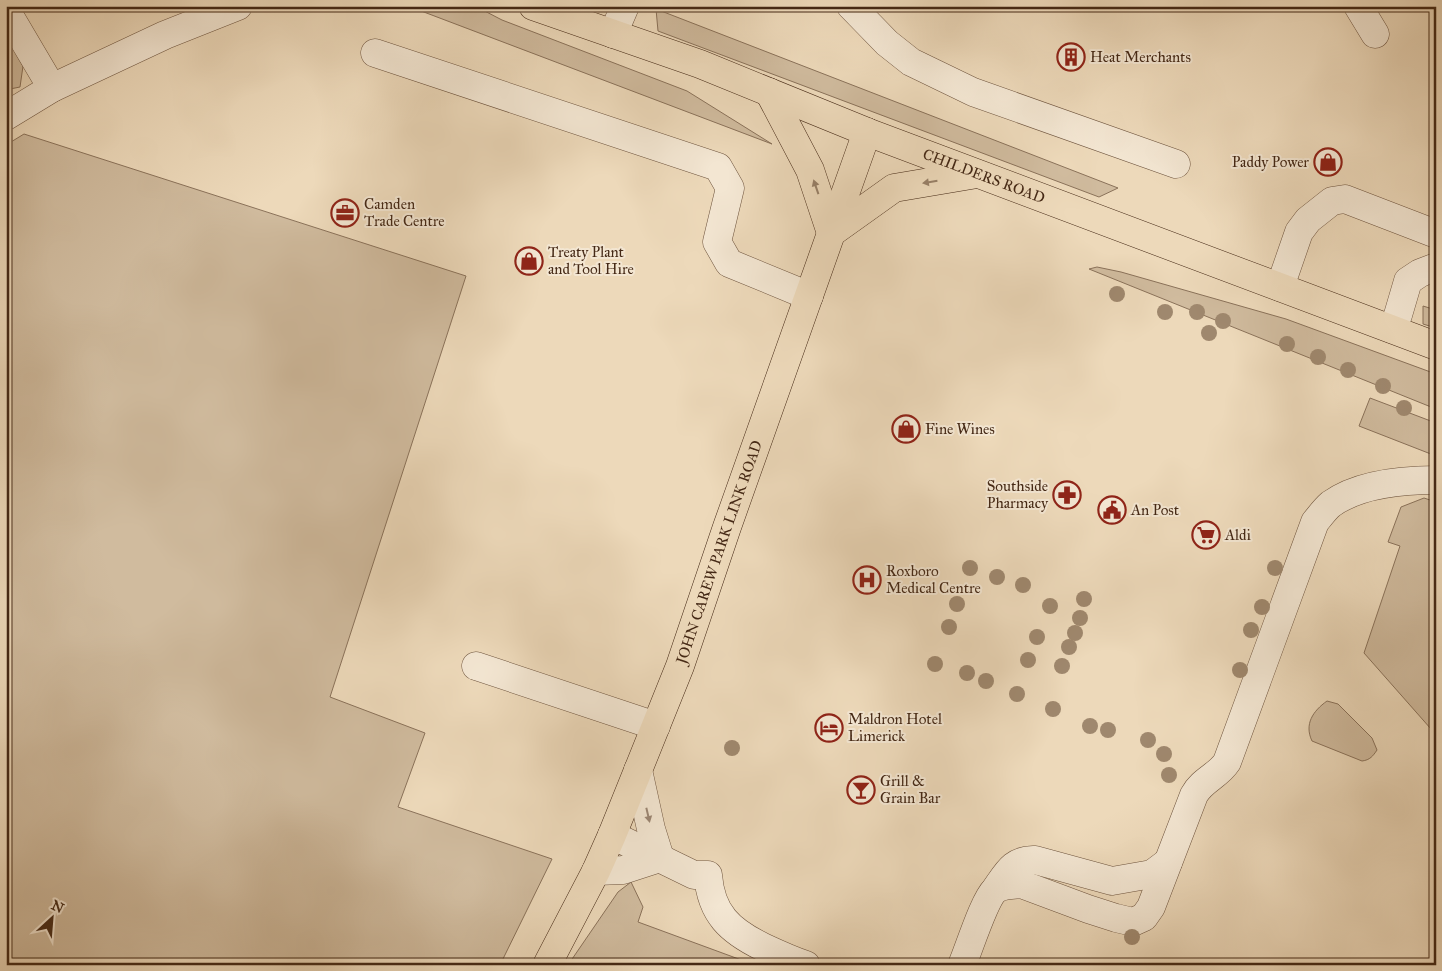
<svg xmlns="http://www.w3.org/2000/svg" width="1442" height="971" font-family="'IM FELL Great Primer',serif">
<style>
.green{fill:#d0bb9e;stroke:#8a725a}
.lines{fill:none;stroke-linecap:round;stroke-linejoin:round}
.minor-casing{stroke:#6e543e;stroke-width:29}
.major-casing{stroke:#442815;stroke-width:29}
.minor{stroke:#f3e6d2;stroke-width:28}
.major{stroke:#edd9ba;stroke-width:28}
.tree{fill:#9f886e}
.oneway{fill:#988068}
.oneway2{fill:#9c8774}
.labels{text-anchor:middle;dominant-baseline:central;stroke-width:4;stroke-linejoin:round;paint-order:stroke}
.poi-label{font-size:15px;fill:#442815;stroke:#f3e6d2;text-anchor:start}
.street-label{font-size:15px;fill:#442815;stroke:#f3e6d2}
</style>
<rect width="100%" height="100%" fill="#edd9ba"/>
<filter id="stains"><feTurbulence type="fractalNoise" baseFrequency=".004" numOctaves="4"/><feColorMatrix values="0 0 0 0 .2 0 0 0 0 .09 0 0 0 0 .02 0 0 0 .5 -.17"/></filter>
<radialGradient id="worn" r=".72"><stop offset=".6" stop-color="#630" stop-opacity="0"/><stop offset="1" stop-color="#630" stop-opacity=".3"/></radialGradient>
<g class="green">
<polygon points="408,6 475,6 502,20 687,91 772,144"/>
<polygon points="656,9 1118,188 1099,197 658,31"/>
<polygon points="6,36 23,66 20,87 10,89 6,83"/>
<polygon points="24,134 466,276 330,697 425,733 398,807 552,859 500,965 6,965 6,145"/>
<polygon points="1097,267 1121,272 1286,319 1436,374 1436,409 1089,269"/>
<polygon points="1423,306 1436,310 1436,328 1423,324"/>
<polygon points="1370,398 1436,423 1436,456 1359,426"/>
<polygon points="1424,498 1436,502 1436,726 1431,729 1364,653 1400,546 1388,542 1401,507"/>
<path d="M1327,701l11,3 34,34 5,12c-4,6 -7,10 -15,11l-50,-20c-8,-17 1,-30 15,-40z"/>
<polygon points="631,882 643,907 638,922 755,965 568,965 618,892"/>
</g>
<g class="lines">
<g class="minor-casing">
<g id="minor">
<polyline points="851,6 887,43 911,62 973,92 1176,164"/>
<polyline points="1358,6 1375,34"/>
<polyline points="6,10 52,88"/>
<polyline points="613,34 625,6"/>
<polyline points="375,53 718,167 730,188 717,242 729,263 809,296"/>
<polyline points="6,116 52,88 165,35 238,6"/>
<polyline points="1280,287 1299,232 1308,220 1332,201 1345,199 1436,234"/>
<polyline points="1392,329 1398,315 1408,281 1420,273 1436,267"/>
<polyline points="476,666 656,726"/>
<path d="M612,835l82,40h14c3,39 22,56 55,72 15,7 28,13 43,18"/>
<polyline points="596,871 623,870 660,858 651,829 638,770"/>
<path d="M995,890c12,-17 18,-31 40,-30l77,21 40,-7 16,-12"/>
<path d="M962,965c7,-16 22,-65 33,-75 6,-5 18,-5 26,-6l67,25 28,9 17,4 11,-5 7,-10 43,-112c8,-15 24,-19 33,-33l88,-240c5,-6 10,-13 16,-18 28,-20 71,-24 105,-24"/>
</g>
</g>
<g class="major-casing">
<g id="major">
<path id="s1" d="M533,6l167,58 167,68 569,214"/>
<polyline points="769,92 810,170 831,233 894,188 977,174"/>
<path id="s2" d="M547,965l49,-94 16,-36 68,-169 47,-139 140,-395"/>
</g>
</g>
<use href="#minor" class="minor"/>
<use href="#major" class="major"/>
</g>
<g class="tree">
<circle cx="1117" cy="294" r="8"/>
<circle cx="1165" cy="312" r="8"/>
<circle cx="1197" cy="312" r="8"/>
<circle cx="1223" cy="321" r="8"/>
<circle cx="1209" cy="333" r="8"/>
<circle cx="1287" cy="344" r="8"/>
<circle cx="1318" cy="357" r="8"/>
<circle cx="1348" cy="370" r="8"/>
<circle cx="1383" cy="386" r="8"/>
<circle cx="1404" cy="408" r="8"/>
<circle cx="970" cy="568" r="8"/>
<circle cx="1275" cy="568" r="8"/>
<circle cx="997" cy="577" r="8"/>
<circle cx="1023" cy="585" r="8"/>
<circle cx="1084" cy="599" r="8"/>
<circle cx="957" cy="604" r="8"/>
<circle cx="1050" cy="606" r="8"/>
<circle cx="1262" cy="607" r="8"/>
<circle cx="1080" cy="618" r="8"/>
<circle cx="949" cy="627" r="8"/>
<circle cx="1251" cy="630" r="8"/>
<circle cx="1075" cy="633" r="8"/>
<circle cx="1037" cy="637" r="8"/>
<circle cx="1069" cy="647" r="8"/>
<circle cx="1028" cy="660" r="8"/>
<circle cx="935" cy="664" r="8"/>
<circle cx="1062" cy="666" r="8"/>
<circle cx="1240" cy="670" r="8"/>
<circle cx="967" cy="673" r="8"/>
<circle cx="986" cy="681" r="8"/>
<circle cx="1017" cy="694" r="8"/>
<circle cx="1053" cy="709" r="8"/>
<circle cx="1090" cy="726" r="8"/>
<circle cx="1108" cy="730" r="8"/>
<circle cx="1148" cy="740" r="8"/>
<circle cx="732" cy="748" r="8"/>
<circle cx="1164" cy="754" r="8"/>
<circle cx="1169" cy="775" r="8"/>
<circle cx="1132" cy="937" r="8"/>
</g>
<defs><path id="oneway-solid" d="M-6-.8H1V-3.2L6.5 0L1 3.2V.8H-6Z" transform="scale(1.25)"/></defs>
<g class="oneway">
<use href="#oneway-solid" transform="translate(930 182) rotate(171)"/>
<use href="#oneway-solid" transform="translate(816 187) rotate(-109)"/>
</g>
<use class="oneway2" href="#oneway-solid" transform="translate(648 815) rotate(77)"/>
<defs>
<g id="building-ring" transform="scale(1.4375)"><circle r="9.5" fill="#f3e6d2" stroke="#8f2418" stroke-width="1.5"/><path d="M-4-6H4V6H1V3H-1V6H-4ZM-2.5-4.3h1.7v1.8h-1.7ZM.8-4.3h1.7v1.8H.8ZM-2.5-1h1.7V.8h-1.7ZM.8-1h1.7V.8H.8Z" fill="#8f2418"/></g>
<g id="shop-ring" transform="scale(1.4375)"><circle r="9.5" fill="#f3e6d2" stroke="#8f2418" stroke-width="1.5"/><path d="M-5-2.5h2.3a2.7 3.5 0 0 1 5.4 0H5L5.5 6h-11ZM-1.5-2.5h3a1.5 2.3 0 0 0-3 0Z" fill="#8f2418"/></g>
<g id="office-ring" transform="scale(1.4375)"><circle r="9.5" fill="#f3e6d2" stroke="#8f2418" stroke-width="1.5"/><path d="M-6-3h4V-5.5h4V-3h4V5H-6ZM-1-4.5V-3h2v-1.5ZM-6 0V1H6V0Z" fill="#8f2418"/></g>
<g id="pharmacy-ring" transform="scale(1.4375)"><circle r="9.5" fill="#f3e6d2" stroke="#8f2418" stroke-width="1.5"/><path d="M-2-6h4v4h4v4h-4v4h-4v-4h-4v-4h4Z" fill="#8f2418"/></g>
<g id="civic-ring" transform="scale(1.4375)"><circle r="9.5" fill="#f3e6d2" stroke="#8f2418" stroke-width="1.5"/><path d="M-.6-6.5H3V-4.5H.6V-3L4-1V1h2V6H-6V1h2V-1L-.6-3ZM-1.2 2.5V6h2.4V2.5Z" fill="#8f2418"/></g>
<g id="supermarket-ring" transform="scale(1.4375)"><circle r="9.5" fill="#f3e6d2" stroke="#8f2418" stroke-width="1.5"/><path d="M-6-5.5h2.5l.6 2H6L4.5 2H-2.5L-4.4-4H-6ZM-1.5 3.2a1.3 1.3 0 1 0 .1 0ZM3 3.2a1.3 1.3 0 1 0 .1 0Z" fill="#8f2418"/></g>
<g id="hospital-ring" transform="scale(1.4375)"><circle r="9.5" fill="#f3e6d2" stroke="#8f2418" stroke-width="1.5"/><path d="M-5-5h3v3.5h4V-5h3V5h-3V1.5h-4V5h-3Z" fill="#8f2418"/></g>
<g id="hotel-ring" transform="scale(1.4375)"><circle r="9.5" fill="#f3e6d2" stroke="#8f2418" stroke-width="1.5"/><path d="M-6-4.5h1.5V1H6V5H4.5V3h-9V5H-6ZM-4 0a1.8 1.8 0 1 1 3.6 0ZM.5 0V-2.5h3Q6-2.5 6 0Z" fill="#8f2418"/></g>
<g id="bar-ring" transform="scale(1.4375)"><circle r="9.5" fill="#f3e6d2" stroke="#8f2418" stroke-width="1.5"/><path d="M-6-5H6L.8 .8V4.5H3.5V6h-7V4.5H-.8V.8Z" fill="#8f2418"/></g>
</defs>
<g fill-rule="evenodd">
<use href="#building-ring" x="1071" y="57"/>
<use href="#shop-ring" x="1328" y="162"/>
<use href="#office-ring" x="345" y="213"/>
<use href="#shop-ring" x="529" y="261"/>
<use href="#shop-ring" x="906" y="429"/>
<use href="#pharmacy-ring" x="1067" y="495"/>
<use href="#civic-ring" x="1112" y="510"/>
<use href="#supermarket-ring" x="1206" y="535"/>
<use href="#hospital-ring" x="867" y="580"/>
<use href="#hotel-ring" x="829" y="728"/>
<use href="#bar-ring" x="861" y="790"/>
</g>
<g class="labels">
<g class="poi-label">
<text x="1090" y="57">Heat Merchants</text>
<text x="1309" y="162" text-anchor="end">Paddy Power</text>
<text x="364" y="204">Camden<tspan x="364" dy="17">Trade Centre</tspan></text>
<text x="548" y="252">Treaty Plant<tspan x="548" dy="17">and Tool Hire</tspan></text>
<text x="925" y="429">Fine Wines</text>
<text x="1048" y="486" text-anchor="end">Southside<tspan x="1048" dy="17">Pharmacy</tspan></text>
<text x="1131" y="510">An Post</text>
<text x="1225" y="535">Aldi</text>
<text x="886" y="571">Roxboro<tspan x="886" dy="17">Medical Centre</tspan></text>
<text x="848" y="719">Maldron Hotel<tspan x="848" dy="17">Limerick</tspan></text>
<text x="880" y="781">Grill &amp;<tspan x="880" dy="17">Grain Bar</tspan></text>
</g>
<g class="street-label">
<text stroke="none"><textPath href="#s1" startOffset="482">CHILDERS ROAD</textPath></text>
<text stroke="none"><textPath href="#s2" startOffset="448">JOHN CAREW PARK LINK ROAD</textPath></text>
</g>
</g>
<rect width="1442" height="971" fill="none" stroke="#edd9ba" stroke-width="25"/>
<rect x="8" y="8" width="1427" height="956" fill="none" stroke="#442815" stroke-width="2.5"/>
<rect x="12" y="12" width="1417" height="946" fill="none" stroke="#442815"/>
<g transform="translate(52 918) rotate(26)" stroke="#f3e6d2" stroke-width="4" paint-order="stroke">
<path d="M0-4L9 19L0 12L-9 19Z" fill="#442815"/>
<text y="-8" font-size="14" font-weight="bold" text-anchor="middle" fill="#442815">N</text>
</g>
<rect width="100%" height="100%" filter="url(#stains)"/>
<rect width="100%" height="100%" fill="url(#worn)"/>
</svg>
